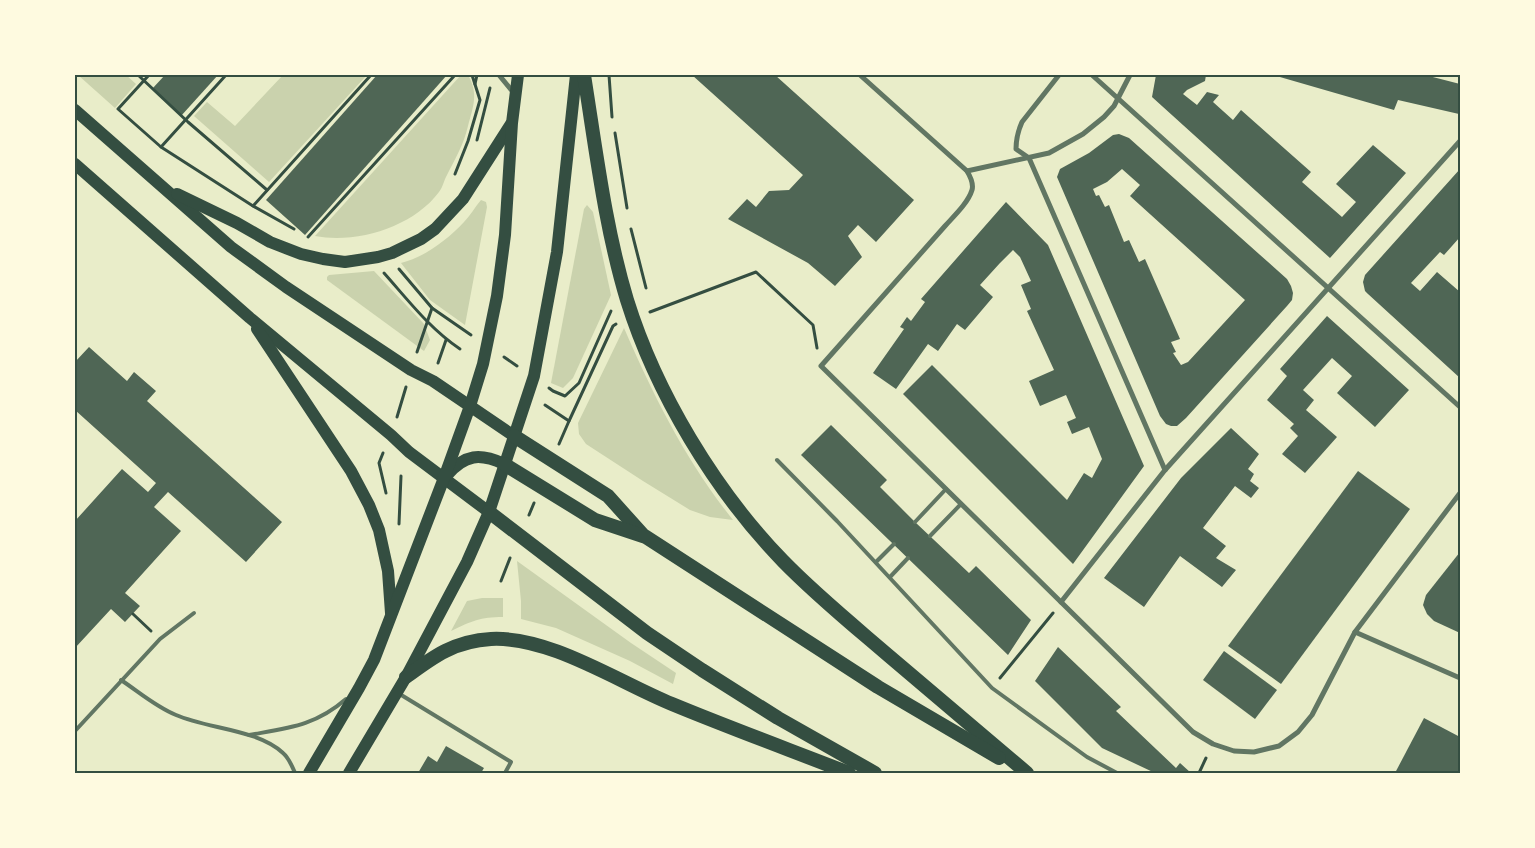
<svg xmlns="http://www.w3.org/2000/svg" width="1535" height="848" font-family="'Archivo Narrow',sans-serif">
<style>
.green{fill:#cad2ad}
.building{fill:#4f6655;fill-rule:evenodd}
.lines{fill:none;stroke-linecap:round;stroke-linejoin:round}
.path{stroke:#344e41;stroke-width:3}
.service{stroke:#617663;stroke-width:4}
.minor{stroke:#617663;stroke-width:5}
.primary{stroke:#344e41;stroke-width:12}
.trunk{stroke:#344e41;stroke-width:14}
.neatline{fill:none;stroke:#344e41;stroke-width:2}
</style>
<rect width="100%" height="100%" fill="#e9edc9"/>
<g class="green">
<polygon points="78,75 126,75 136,84 115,108"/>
<polygon points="283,75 367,75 269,182 194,116 207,102 235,126"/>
<path d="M461,75h7c11,19 5,32 0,51 -4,18 -13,33 -21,49 -3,5 -4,12 -8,17 -26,35 -82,52 -124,44z"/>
<path d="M481,200l5,2 1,5 -22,118 -35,-25 -29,-37c24,-6 46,-23 63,-41 6,-6 11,-15 17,-22z"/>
<polygon points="587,205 593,212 611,295 573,378 563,388 551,383 584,209"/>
<polygon points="374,271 424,324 430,340 424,351 327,280 327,277 329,275"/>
<path d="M624,328c30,69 62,133 109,192l-23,-3 -20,-7 -47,-29 -57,-37 -7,-10 -1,-11z"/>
<polygon points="517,561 631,643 676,673 673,684 630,661 556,628 521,619 521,601"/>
<path d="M482,598h21v19c-23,0 -31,4 -52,14l16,-30z"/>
</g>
<g class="building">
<polygon points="165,75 218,75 181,116 152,89"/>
<polygon points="377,75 447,75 305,235 266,200"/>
<polygon points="692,75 775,75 914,200 876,242 858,225 848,236 862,257 835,286 808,263 728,219 747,199 756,207 769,191 789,190 803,175"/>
<polygon points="1156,75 1206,75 1205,81 1187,90 1183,94 1197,105 1207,92 1219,95 1213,102 1233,120 1241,110 1311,172 1302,182 1342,217 1356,202 1336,184 1373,145 1406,173 1330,258 1152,97"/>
<polygon points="1273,75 1425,75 1460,84 1460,113 1459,114 1398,100 1394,110"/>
<path d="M1119,134l10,4 158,141 4,7 2,7 -1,7 -5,6 -101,112 -9,8h-6l-5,-2 -6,-8 -103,-239 3,-8 29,-16 24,-18zM1122,169l18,16 -10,11 115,104 -57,62 -7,3 -8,-12 3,-1 -5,-10 9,-3 -35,-80 -6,3 -10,-22 -5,2 -15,-37 -4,2 -6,-12 -3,1 -3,-7 14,-7z"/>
<polygon points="1460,169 1460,237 1444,255 1440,252 1411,283 1420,291 1437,272 1460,292 1460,378 1368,294 1365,291 1363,282 1365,275"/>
<polygon points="1006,202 1048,245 1144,466 1073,564 903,394 932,365 1067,500 1084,473 1092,478 1102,459 1089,427 1072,434 1067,422 1076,418 1066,395 1040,406 1029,381 1054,370 1027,311 1031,309 1021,285 1031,281 1020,257 1013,250 1000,263 980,285 993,297 965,330 957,324 938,351 928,344 896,389 873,373 904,329 900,327 907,317 911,321 925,302 921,299"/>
<polygon points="1327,316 1409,390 1375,427 1337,393 1352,376 1332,358 1303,390 1314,400 1306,410 1337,437 1305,473 1282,454 1298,436 1290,428 1294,424 1267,400 1287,376 1280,369"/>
<polygon points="89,347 127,381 134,372 156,391 147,401 282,522 246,562 168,492 154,507 181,531 125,593 140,606 125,622 111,609 75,648 75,521 122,469 148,492 156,483 75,410 75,362"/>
<polygon points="831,425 887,480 880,487 915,522 969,573 976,566 1031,620 1008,655 801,455"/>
<polygon points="1231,428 1259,454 1248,469 1254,474 1250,481 1259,488 1251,498 1235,486 1203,528 1226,546 1216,558 1236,570 1222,587 1180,556 1144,607 1104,578 1181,478"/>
<polygon points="1358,471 1410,509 1281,684 1228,646"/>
<polygon points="1460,552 1460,633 1434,621 1427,614 1423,605 1426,595"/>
<polygon points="1058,647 1121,707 1116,711 1176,768 1180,763 1191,773 1155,773 1102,748 1035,681"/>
<polygon points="1224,651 1277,690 1255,719 1203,680"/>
<polygon points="1424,718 1460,737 1460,773 1395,773"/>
<polygon points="446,746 484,768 481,773 418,773 428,756 437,762"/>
</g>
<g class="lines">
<g class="path">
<polyline points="138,75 188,122 267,190"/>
<polyline points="149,75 118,109 161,147 253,206 294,229"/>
<polyline points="609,75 612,117"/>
<polyline points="475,84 477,75"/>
<polyline points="615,133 627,208"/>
<polyline points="477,140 490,88"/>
<polyline points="161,147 226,75"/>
<polyline points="455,174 468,141 480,100 472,75"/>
<polyline points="253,206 371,75"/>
<polyline points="631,229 646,288"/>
<polyline points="308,237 455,75"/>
<polyline points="399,269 432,308 471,335"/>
<path d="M384,273c24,27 46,56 76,76"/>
<polyline points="650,312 756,272 813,325 817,348"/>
<polyline points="417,352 432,308"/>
<polyline points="504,357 517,366"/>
<polyline points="438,363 446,340"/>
<polyline points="549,388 553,391 565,396 579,383 611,311"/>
<polyline points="545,405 569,421"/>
<polyline points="397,417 406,387"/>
<polyline points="559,444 569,421 613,326 616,324"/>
<polyline points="383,453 379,463 386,493"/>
<polyline points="529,515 534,503"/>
<polyline points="399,524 401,476"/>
<polyline points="501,581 510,558"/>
<polyline points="133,614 151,631"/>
<polyline points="1000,678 1053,613"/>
<polyline points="1199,773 1206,758"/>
</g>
<g class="service">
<polyline points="777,460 837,521 992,688 1087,757 1117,773"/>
<polyline points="915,522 946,489"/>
<polyline points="930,536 961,504"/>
<polyline points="876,562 894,544"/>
<polyline points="890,577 908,558"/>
<path d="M121,680c18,12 35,27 55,35 32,14 81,14 107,38 6,5 9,13 12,20"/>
<polyline points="398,693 511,762 505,773"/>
<polyline points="75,731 160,639 194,613"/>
<path d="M249,735c39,-7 66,-9 97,-36"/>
</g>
<g class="minor">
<polyline points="499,75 513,92"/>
<path d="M860,75l107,96c3,5 7,12 5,19 -4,13 -18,26 -27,36l-124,140 372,366 20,12 21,7 20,1 25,-6 19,-14 14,-17 43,-83 105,-139"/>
<polyline points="1092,75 1460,407"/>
<polyline points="1029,158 1165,470"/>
<path d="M1029,158l-13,-9c0,-10 2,-18 6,-27l37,-47"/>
<polyline points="967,171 1049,153 1083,134 1104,117 1114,106 1130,75"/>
<polyline points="1061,602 1165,470 1460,141"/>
<polyline points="1355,632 1460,678"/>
</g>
<g class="primary">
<polyline points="75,110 231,247 286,287 411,370 433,381 514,436"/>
<polyline points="75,164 250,318 391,435 409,452 489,512"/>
<polyline points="177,194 237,223 270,242 301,254 323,259 345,262 378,257 392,253 421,239 435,229 463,199 511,124"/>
<polyline points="257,329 351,471 369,505 379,530 388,571 391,613"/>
<path d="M447,475c18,-21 33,-22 57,-11"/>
<polyline points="309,773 359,688 374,660 444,478 470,406 483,364 497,296 505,235 512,123 518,75"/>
<polyline points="349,773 406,677 467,562 489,512 534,376 557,252 576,75"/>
</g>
<g class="trunk">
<path d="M584,75c12,75 21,152 43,225 29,93 88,191 156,261 33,34 70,64 106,95 46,39 92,78 138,117"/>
<polyline points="514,436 608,496 643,535"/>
<polyline points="504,464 595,520 646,537 878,687 999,758"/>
<polyline points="489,512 647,633 702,670 778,718 875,773"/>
<path d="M406,677c28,-21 49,-36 85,-38 59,-3 127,43 181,65 58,24 118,46 177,69"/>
</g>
</g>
<rect width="1535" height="848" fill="none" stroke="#fefae0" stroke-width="152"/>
<rect x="76" y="76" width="1383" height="696" class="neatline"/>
</svg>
